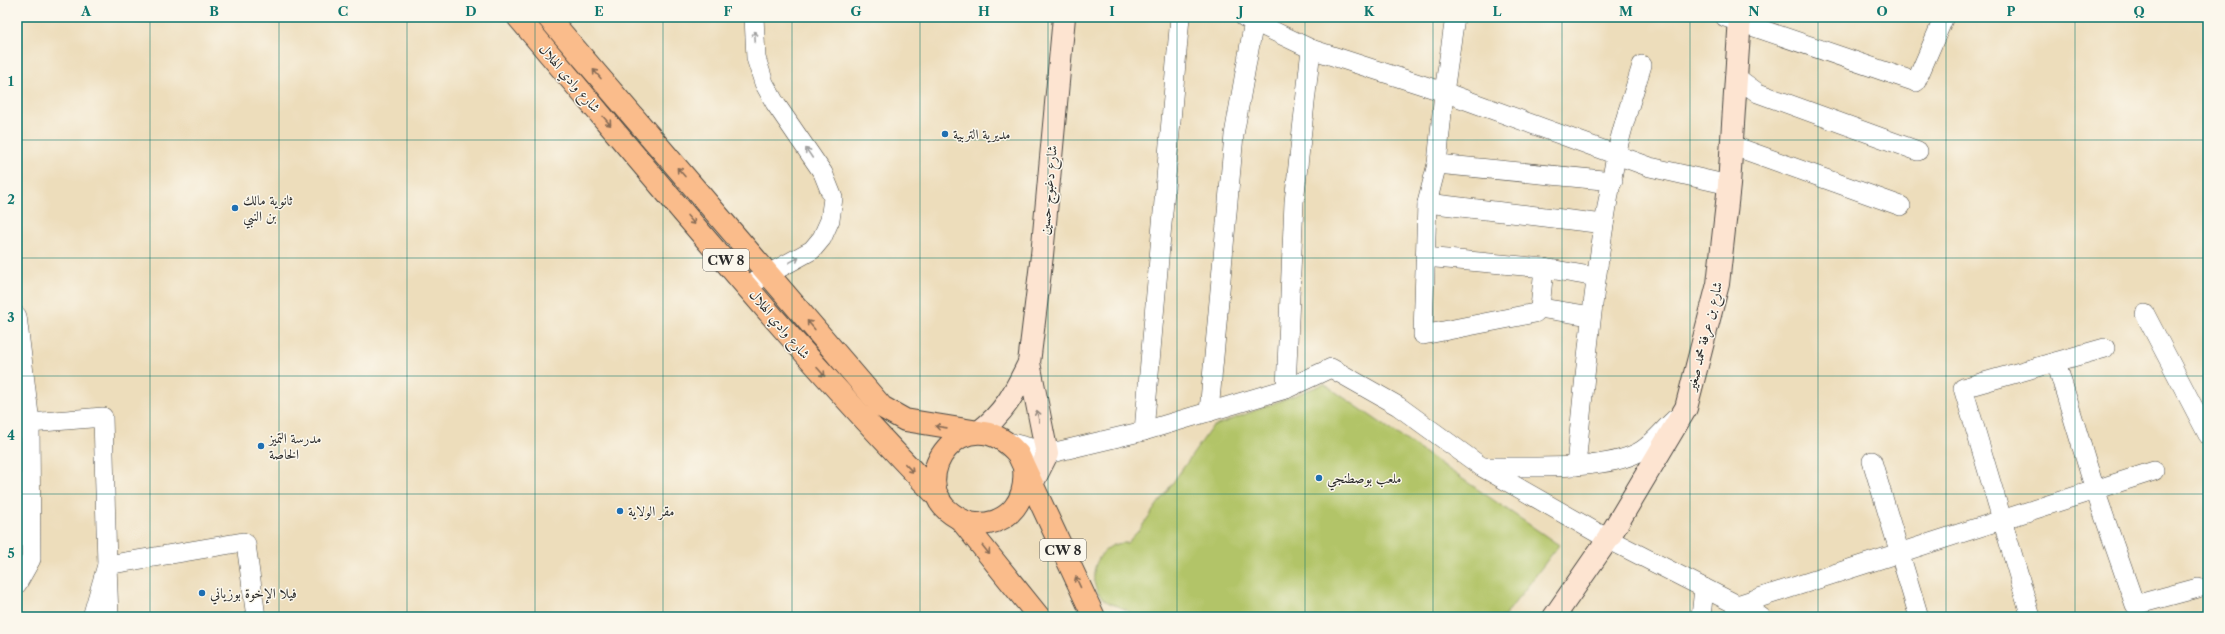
<svg xmlns="http://www.w3.org/2000/svg" width="2225" height="634" font-family="'Libre Caslon Text',Amiri,serif">
<style>
.pitch{fill:#b2c467;stroke:#6e7849}
.lines{fill:none;stroke-linecap:round;stroke-linejoin:round}
.street-casing{stroke:#484641;stroke-width:20}
.secondary-casing{stroke:#484641;stroke-width:24}
.primary-casing{stroke:#484641;stroke-width:24}
.street{stroke:#fff;stroke-width:19}
.secondary{stroke:#fde4d1;stroke-width:22}
.primary{stroke:#fabc8b;stroke-width:22}
.oneway{stroke:#a0a0a0}
.oneway2{stroke:#886c56}
.oneway3{stroke:#94887e}
.grid{fill:none;stroke:#0f766e;stroke-width:1;stroke-opacity:0.55}
.poi-dot{fill:#1f6fb2;stroke:#fbf7ec;stroke-width:1.5}
.labels{text-anchor:middle;dominant-baseline:central;stroke-width:3;stroke-linejoin:round;paint-order:stroke}
.shield{fill:#fbf7ec;stroke:#696865;stroke-width:1}
.shield-label{font-size:13px;font-weight:bold;fill:#2b2b2b}
.street-label{font-size:14px;fill:#2b2b2b;stroke:#fbf7ec}
.poi-label{font-size:14px;fill:#2b2b2b;stroke:#fbf7ec;text-anchor:start}
.neatline{fill:none;stroke:#0f766e;stroke-width:1.5}
.grid-label{font-size:13px;text-anchor:middle;font-weight:bold;fill:#0f766e}
</style>
<rect width="100%" height="100%" fill="#fbf7ec"/>
<filter id="ink" filterUnits="userSpaceOnUse"><feTurbulence type="fractalNoise" baseFrequency=".025" numOctaves="2"/><feDisplacementMap in="SourceGraphic" scale="8" xChannelSelector="R" yChannelSelector="G"/><feConvolveMatrix kernelMatrix="1 2 1 2 8 2 1 2 1" color-interpolation-filters="sRGB"/></filter>
<filter id="wash" filterUnits="userSpaceOnUse"><feTurbulence type="fractalNoise" baseFrequency=".012" numOctaves="4" result="noise"/><feDisplacementMap in="SourceGraphic" scale="16" xChannelSelector="R" yChannelSelector="G"/><feGaussianBlur stdDeviation="0.9" result="paint"/><feColorMatrix in="noise" values="0 0 0 0 0 0 0 0 0 0 0 0 0 0 0 0 0 1.4 0 .05"/><feComposite in="paint" operator="in"/></filter>
<g filter="url(#wash)">
<rect width="100%" height="100%" fill="#edddbb"/>
<path class="pitch" d="M1324,384l235,161 -55,72h-371l1,-2c-10,-8 -20,-9 -28,-14 -18,-12 -15,-40 1,-52 6,-5 13,-6 20,-6l13,-14 72,-102z"/>
</g>
<g filter="url(#ink)">
<g class="lines">
<g class="street-casing">
<g id="street">
<polyline points="1244,17 1311,49 1444,92 1650,167 1729,185"/>
<polyline points="1455,17 1444,92 1437,164 1427,203 1423,335 1535,313 1540,308"/>
<polyline points="1725,17 1916,82 1944,17"/>
<polyline points="1736,77 1758,93 1918,151"/>
<polyline points="1731,145 1901,206"/>
<polyline points="1437,164 1613,181"/>
<polyline points="1427,203 1604,224"/>
<polyline points="1425,257 1544,268 1596,277"/>
<polyline points="1544,268 1540,308 1591,316"/>
<polyline points="747,286 812,250 822,238 830,220 833,198 823,173 775,103 764,83 756,58 754,17"/>
<polyline points="2145,314 2208,435"/>
<polyline points="17,316 30,423 103,417 107,565 92,617"/>
<polyline points="2056,362 2095,490 2135,605 2198,588"/>
<polyline points="1286,389 1294,202 1311,49"/>
<polyline points="1209,412 1234,135 1254,21"/>
<polyline points="17,429 30,423 31,559 17,584"/>
<polyline points="1144,431 1180,17"/>
<polyline points="1008,442 1031,448 1047,454 1144,431 1286,389 1331,368 1398,406 1482,467 1608,539 1761,617"/>
<polyline points="1872,461 1919,617"/>
<path d="M1576,466c10,-104 20,-207 40,-310 6,-30 17,-61 26,-91"/>
<path d="M1483,467c42,-1 119,5 156,-15 12,-6 26,-24 36,-33"/>
<polyline points="1737,605 2154,471"/>
<polyline points="109,617 107,565 243,542 246,544 256,617"/>
<polyline points="1701,617 1704,588"/>
<polyline points="2031,617 1963,388 2105,348"/>
</g>
</g>
<g class="secondary-casing">
<g id="secondary">
<path d="M979,432c27,-21 35,-39 50,-69"/>
<polyline points="1023,495 1032,484 1047,454 1029,363 1042,255 1064,17"/>
<polyline points="1554,617 1608,539 1686,408 1718,284 1729,185 1740,17"/>
</g>
</g>
<g class="primary-casing">
<g id="primary">
<path d="M518,17c138,162 273,329 421,481"/>
<polyline points="548,17 882,407 905,420 979,432"/>
<path d="M1024,468c3,31 -13,56 -47,56 -9,0 -18,-5 -25,-10 -49,-34 13,-121 66,-60l76,163"/>
<polyline points="961,520 1039,617"/>
</g>
</g>
<use href="#street" class="street"/>
<use href="#secondary" class="secondary"/>
<use href="#primary" class="primary"/>
</g>
<defs><path id="oneway-shaft" d="M-6 0H5M1.5-3L5.5 0L1.5 3" fill="none" stroke-width="1.6" stroke-linecap="round" stroke-linejoin="round"/></defs>
<g class="oneway">
<use href="#oneway-shaft" transform="translate(755 37) rotate(-93)"/>
<use href="#oneway-shaft" transform="translate(809 153) rotate(-124)"/>
<use href="#oneway-shaft" transform="translate(794 260) rotate(-29)"/>
</g>
<g class="oneway2">
<use href="#oneway-shaft" transform="translate(597 74) rotate(-131)"/>
<use href="#oneway-shaft" transform="translate(607 121) rotate(49)"/>
<use href="#oneway-shaft" transform="translate(681 172) rotate(-131)"/>
<use href="#oneway-shaft" transform="translate(691 220) rotate(49)"/>
<use href="#oneway-shaft" transform="translate(811 325) rotate(-130)"/>
<use href="#oneway-shaft" transform="translate(821 372) rotate(48)"/>
<use href="#oneway-shaft" transform="translate(941 427) rotate(-172)"/>
<use href="#oneway-shaft" transform="translate(909 468) rotate(46)"/>
<use href="#oneway-shaft" transform="translate(986 550) rotate(51)"/>
<use href="#oneway-shaft" transform="translate(1078 582) rotate(-115)"/>
</g>
<use class="oneway3" href="#oneway-shaft" transform="translate(1038 416) rotate(-102)"/>
</g>
<path class="grid" d="M150,17v600M279,17v600M407,17v600M535,17v600M663,17v600M792,17v600M920,17v600M1048,17v600M1177,17v600M1305,17v600M1433,17v600M1562,17v600M1690,17v600M1818,17v600M1946,17v600M2075,17v600M17,140h2191M17,258h2191M17,376h2191M17,494h2191"/>
<g class="poi-dot">
<circle cx="945" cy="134" r="4"/>
<circle cx="235" cy="208" r="4"/>
<circle cx="261" cy="446" r="4"/>
<circle cx="1319" cy="478" r="4"/>
<circle cx="620" cy="511" r="4"/>
<circle cx="202" cy="593" r="4"/>
</g>
<g class="labels">
<g class="shield">
<rect x="703" y="249" width="46" height="22" rx="3"/>
<rect x="1040" y="539" width="46" height="22" rx="3"/>
</g>
<g class="shield-label">
<text x="726" y="260">CW 8</text>
<text x="1063" y="550">CW 8</text>
</g>
<g class="street-label">
<text transform="translate(570 78) rotate(49)">شارع وادي الهلال</text>
<text transform="translate(1048 190) rotate(-85)">شارع دغبوج حسين</text>
<text transform="translate(780 324) rotate(50)">شارع وادي الهلال</text>
<text transform="translate(1704 336) rotate(-76)">شارع بن عرفة محمد صغير</text>
</g>
<g class="poi-label">
<text x="953" y="134">مديرية التربية</text>
<text x="243" y="200">ثانوية مالك<tspan x="243" dy="16">بن النبي</tspan></text>
<text x="269" y="438">مدرسة التميز<tspan x="269" dy="16">الخاصة</tspan></text>
<text x="1327" y="478">ملعب بوصطنجي</text>
<text x="628" y="511">مقر الولاية</text>
<text x="210" y="593">فيلا الإخوة بوزياني</text>
</g>
</g>
<rect width="2225" height="634" fill="none" stroke="#fbf7ec" stroke-width="44"/>
<rect x="22" y="22" width="2181" height="590" class="neatline"/>
<g class="grid-label">
<text x="86" y="16">A</text>
<text x="214" y="16">B</text>
<text x="343" y="16">C</text>
<text x="471" y="16">D</text>
<text x="599" y="16">E</text>
<text x="728" y="16">F</text>
<text x="856" y="16">G</text>
<text x="984" y="16">H</text>
<text x="1112" y="16">I</text>
<text x="1241" y="16">J</text>
<text x="1369" y="16">K</text>
<text x="1497" y="16">L</text>
<text x="1626" y="16">M</text>
<text x="1754" y="16">N</text>
<text x="1882" y="16">O</text>
<text x="2011" y="16">P</text>
<text x="2139" y="16">Q</text>
<text x="11" y="86">1</text>
<text x="11" y="204">2</text>
<text x="11" y="322">3</text>
<text x="11" y="440">4</text>
<text x="11" y="558">5</text>
</g>
</svg>
